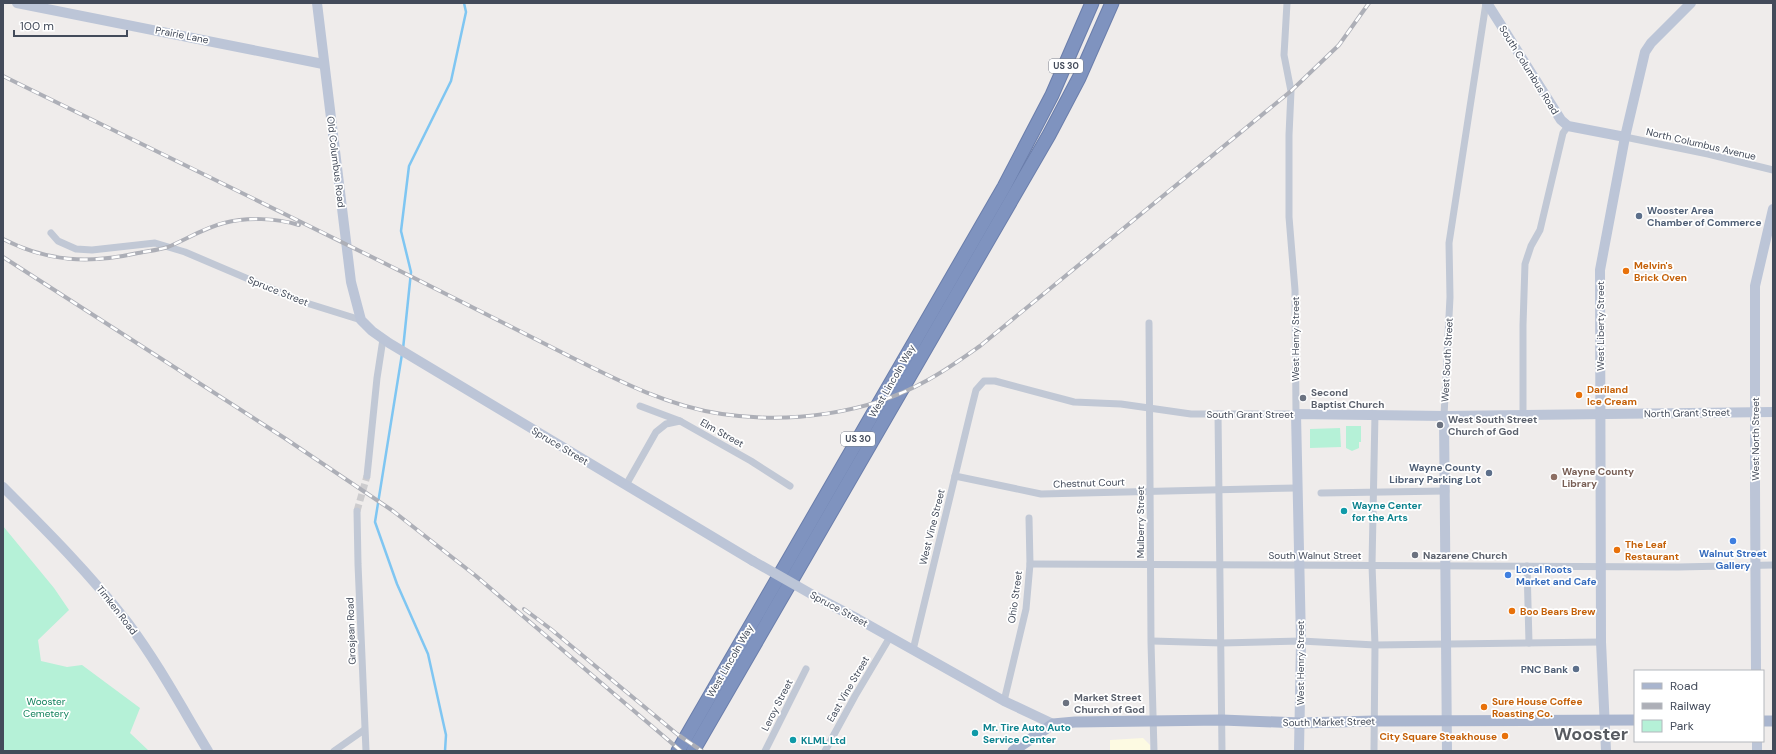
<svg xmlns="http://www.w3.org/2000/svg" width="1776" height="754" font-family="'DM Sans',sans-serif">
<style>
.commercial{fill:#fdfae2}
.green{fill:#b5f1d7}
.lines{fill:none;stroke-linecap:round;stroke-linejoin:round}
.stream{stroke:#7fc6f2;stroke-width:2.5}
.street-tunnel{stroke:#cdccce;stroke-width:7;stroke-dasharray:7 3.5;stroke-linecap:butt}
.highway-casing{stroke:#6b7eab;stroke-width:15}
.street{stroke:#c1c8d5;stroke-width:7}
.secondary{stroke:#bcc5d7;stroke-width:10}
.primary{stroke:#a9b5ce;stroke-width:11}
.highway{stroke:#7f93bf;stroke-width:13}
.rail-casing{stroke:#adafb7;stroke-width:4}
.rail{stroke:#fff;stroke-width:2.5;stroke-dasharray:8;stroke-linecap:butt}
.secondary-bridge{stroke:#bcc5d7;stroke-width:10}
.service-dot{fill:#5c6f8a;stroke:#fff;stroke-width:1.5}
.food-dot{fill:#e8710a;stroke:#fff;stroke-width:1.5}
.worship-dot{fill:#6b7280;stroke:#fff;stroke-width:1.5}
.education-dot{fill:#8d6e63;stroke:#fff;stroke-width:1.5}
.culture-dot{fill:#0f9aa8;stroke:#fff;stroke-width:1.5}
.shop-dot{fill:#3f7fe0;stroke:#fff;stroke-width:1.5}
.labels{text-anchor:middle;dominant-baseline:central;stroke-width:3.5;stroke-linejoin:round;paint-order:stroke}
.shield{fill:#fff;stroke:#7b818c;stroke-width:1}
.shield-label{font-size:9px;font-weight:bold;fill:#434b5a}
.street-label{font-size:10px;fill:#434b5a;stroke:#fff}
.service-label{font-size:10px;font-weight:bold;fill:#4e5e75;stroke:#fff;text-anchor:end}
.food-label{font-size:10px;font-weight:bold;fill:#c56008;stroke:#fff;text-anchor:start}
.worship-label{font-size:10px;font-weight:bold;fill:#5b616d;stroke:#fff;text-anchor:start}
.education-label{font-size:10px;font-weight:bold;fill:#785e54;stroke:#fff;text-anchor:start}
.culture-label{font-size:10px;font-weight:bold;fill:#0d838f;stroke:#fff;text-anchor:start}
.shop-label{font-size:10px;font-weight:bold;fill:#366cbe;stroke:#fff}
.park-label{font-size:10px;fill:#10805b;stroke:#fff}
.town-label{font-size:18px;font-weight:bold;fill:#585b61;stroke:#fff}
</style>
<rect width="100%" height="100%" fill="#efeceb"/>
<polygon class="commercial" points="1143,738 1150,745 1150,751 1110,751 1110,740"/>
<g class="green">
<polygon points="1346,426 1361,426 1361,442 1359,442 1359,448 1352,451 1346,448"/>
<polygon points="1340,428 1341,447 1310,448 1310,429"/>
<polygon points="3,526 54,588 69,610 38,640 41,661 67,667 82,665 140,708 130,733 149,751 3,751"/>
</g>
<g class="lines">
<g class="stream">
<polyline points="403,349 411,272 401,231 409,166 451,81 466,12 464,3"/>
<polyline points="402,354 375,522 397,584 428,654 446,735 445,751"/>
</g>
<polyline class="street-tunnel" points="357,511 367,476"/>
<g class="highway-casing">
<g id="highway">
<polyline points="678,751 1004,187 1052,95 1092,3"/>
<polyline points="693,751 1049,135 1079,78 1112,3"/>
</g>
</g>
<g class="street">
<polyline points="1625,137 1708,154 1773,170"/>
<polyline points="51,233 58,241 76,249 92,250 155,243 185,252 300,301 361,320"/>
<polyline points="1149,323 1151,642 1154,751"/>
<polyline points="640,406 680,421 751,461 790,486"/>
<polyline points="1218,414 1222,751"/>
<polyline points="1523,415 1523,325 1525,264 1531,246 1540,230 1563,133 1568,126"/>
<polyline points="1444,416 1450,297 1449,243 1486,3"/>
<polyline points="367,476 377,378 383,339"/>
<polyline points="955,476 1041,494 1296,488"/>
<polyline points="626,485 656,432 666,424 680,421"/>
<polyline points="1321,493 1446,491"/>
<polyline points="357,511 358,564 366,751"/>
<polyline points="1030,564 1678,567 1773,565"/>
<polyline points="1527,566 1529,643"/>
<polyline points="1152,641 1222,643 1301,641 1375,645 1601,642"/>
<polyline points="913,650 971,410 976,390 984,381 995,381 1074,402 1121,404 1191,414 1296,414 1295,290 1289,217 1289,135 1291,91 1284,55 1287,3"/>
<polyline points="1004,701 1026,609 1030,564 1029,518"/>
<polyline points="334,751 364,730"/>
<polyline points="765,751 806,669"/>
<polyline points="825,751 855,696 890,637"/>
<polyline points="1374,751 1375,645 1372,565 1375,414"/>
</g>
<g class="secondary">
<polyline points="17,3 323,64"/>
<polyline points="317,3 351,282 361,320 372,331 389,343 753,561"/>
<polyline points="1487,3 1561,120 1568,126 1625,137"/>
<polyline points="1444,416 1447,751"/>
<path d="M3,487c44,44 87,87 125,136 30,40 54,85 80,128"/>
<polyline points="820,599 858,619 1004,701 1053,724"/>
<polyline points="1756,671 1755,485 1755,286 1773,209"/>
<polyline points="1299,751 1301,641 1296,414 1444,416 1773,412"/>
<polyline points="1606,751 1601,642 1600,270 1625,137 1645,52 1651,43 1691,3"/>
<polyline points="1757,751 1757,741"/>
</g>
<g class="primary">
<polyline points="1763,721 1773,721"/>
<polyline points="1013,751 1053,724 1075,722 1222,720 1300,723 1374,721 1635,720"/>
</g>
<use href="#highway" class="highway"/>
<g class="rail-casing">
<g id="rail">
<path d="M3,76c146,72 294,143 439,216 42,21 84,42 125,63 50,25 100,51 155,59 67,10 145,0 204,-33 19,-10 37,-23 54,-35l311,-255 48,-46 30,-42"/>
<path d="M3,239c45,23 86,25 135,14 10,-2 21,-3 30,-6 19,-8 36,-19 56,-24 23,-6 52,-5 75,2"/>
<polyline points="3,257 286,439 393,511 476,576 681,751"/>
<polyline points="524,609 552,630 677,734 702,751"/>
</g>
</g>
<use href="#rail" class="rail"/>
<polyline class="secondary-bridge" points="753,561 820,599"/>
</g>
<g class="service-dot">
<circle cx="1639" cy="216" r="4"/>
<circle cx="1489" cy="473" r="4"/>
<circle cx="1576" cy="669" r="4"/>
</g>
<g class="food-dot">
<circle cx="1626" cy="271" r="4"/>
<circle cx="1579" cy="395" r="4"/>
<circle cx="1617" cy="550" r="4"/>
<circle cx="1512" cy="611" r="4"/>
<circle cx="1484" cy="707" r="4"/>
<circle cx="1505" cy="736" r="4"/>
</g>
<g class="worship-dot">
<circle cx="1303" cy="398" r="4"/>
<circle cx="1440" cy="425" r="4"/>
<circle cx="1415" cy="555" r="4"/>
<circle cx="1066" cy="703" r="4"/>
</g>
<circle class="education-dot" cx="1554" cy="477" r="4"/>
<g class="culture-dot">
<circle cx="1344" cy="511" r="4"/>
<circle cx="975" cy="733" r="4"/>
<circle cx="793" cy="740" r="4"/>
</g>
<g class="shop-dot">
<circle cx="1733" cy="541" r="4"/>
<circle cx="1508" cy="575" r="4"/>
</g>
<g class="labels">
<g class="shield">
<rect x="1049" y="59" width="34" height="14" rx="3"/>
<rect x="841" y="432" width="34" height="14" rx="3"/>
</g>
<g class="shield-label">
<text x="1066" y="66">US 30</text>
<text x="858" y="439">US 30</text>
</g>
<g class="street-label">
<text transform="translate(182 35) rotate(11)">Prairie Lane</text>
<text transform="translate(1529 70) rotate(58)">South Columbus Road</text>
<text transform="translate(1701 144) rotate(13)">North Columbus Avenue</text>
<text transform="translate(336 162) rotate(83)">Old Columbus Road</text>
<text transform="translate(278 291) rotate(22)">Spruce Street</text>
<text transform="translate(1600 326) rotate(-90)">West Liberty Street</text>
<text transform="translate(1295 339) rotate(-90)">West Henry Street</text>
<text transform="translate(1447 360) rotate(-87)">West South Street</text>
<text transform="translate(892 381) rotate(-60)">West Lincoln Way</text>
<text transform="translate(1687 413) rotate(-1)">North Grant Street</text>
<text x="1250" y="414">South Grant Street</text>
<text transform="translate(722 433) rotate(29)">Elm Street</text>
<text transform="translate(1755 439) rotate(-90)">West North Street</text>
<text transform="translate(560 446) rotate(31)">Spruce Street</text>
<text transform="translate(1089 483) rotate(-2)">Chestnut Court</text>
<text transform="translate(1140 522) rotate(-90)">Mulberry Street</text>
<text transform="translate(932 527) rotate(-76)">West Vine Street</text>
<text x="1315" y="555">South Walnut Street</text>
<text transform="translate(1015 597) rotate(-82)">Ohio Street</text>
<text transform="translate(839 609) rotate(28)">Spruce Street</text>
<text transform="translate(117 610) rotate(52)">Timken Road</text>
<text transform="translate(351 631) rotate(-92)">Grosjean Road</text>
<text transform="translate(730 661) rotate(-60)">West Lincoln Way</text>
<text transform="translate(1300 663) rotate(-90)">West Henry Street</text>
<text transform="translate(848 689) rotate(-60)">East Vine Street</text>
<text transform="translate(777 705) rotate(-63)">Leroy Street</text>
<text transform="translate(1329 722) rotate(-1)">South Market Street</text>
</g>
<g class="service-label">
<text x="1647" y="210" text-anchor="start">Wooster Area<tspan x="1647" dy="12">Chamber of Commerce</tspan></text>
<text x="1481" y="467">Wayne County<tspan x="1481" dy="12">Library Parking Lot</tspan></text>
<text x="1568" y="669">PNC Bank</text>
</g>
<g class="food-label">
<text x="1634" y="265">Melvin's<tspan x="1634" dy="12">Brick Oven</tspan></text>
<text x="1587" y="389">Dariland<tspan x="1587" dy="12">Ice Cream</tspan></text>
<text x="1625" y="544">The Leaf<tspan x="1625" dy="12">Restaurant</tspan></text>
<text x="1520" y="611">Boo Bears Brew</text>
<text x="1492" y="701">Sure House Coffee<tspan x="1492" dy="12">Roasting Co.</tspan></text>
<text x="1497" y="736" text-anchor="end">City Square Steakhouse</text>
</g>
<g class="worship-label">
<text x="1311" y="392">Second<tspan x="1311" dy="12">Baptist Church</tspan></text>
<text x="1448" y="419">West South Street<tspan x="1448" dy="12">Church of God</tspan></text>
<text x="1423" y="555">Nazarene Church</text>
<text x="1074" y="697">Market Street<tspan x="1074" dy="12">Church of God</tspan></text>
</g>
<g class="education-label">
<text x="1562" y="471">Wayne County<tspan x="1562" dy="12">Library</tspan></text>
</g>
<g class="culture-label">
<text x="1352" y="505">Wayne Center<tspan x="1352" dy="12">for the Arts</tspan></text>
<text x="983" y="727">Mr. Tire Auto Auto<tspan x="983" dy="12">Service Center</tspan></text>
<text x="801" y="740">KLML Ltd</text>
</g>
<g class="shop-label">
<text x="1733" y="553">Walnut Street<tspan x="1733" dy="12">Gallery</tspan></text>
<text x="1516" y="569" text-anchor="start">Local Roots<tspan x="1516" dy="12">Market and Cafe</tspan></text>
</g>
<g class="park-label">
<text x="46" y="701">Wooster<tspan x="46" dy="12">Cemetery</tspan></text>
</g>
<g class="town-label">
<text x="1591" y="734">Wooster</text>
</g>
</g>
<rect width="1776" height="754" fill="none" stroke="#434b5a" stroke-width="8"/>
<rect x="1634" y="670" width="130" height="72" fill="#ffffff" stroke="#b4b7bd"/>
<rect x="1642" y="683" width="20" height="6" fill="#a9b5ce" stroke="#b4b7bd"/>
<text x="1670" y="690" font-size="12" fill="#434b5a">Road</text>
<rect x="1642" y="703" width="20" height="6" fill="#adafb7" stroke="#b4b7bd"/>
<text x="1670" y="710" font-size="12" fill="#434b5a">Railway</text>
<rect x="1642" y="720" width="20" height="12" fill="#b5f1d7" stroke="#b4b7bd"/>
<text x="1670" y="730" font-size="12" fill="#434b5a">Park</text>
<path d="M14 30v6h113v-6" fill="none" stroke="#434b5a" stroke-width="2"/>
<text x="20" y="30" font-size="12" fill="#434b5a" stroke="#ffffff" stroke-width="3" paint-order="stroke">100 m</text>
</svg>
